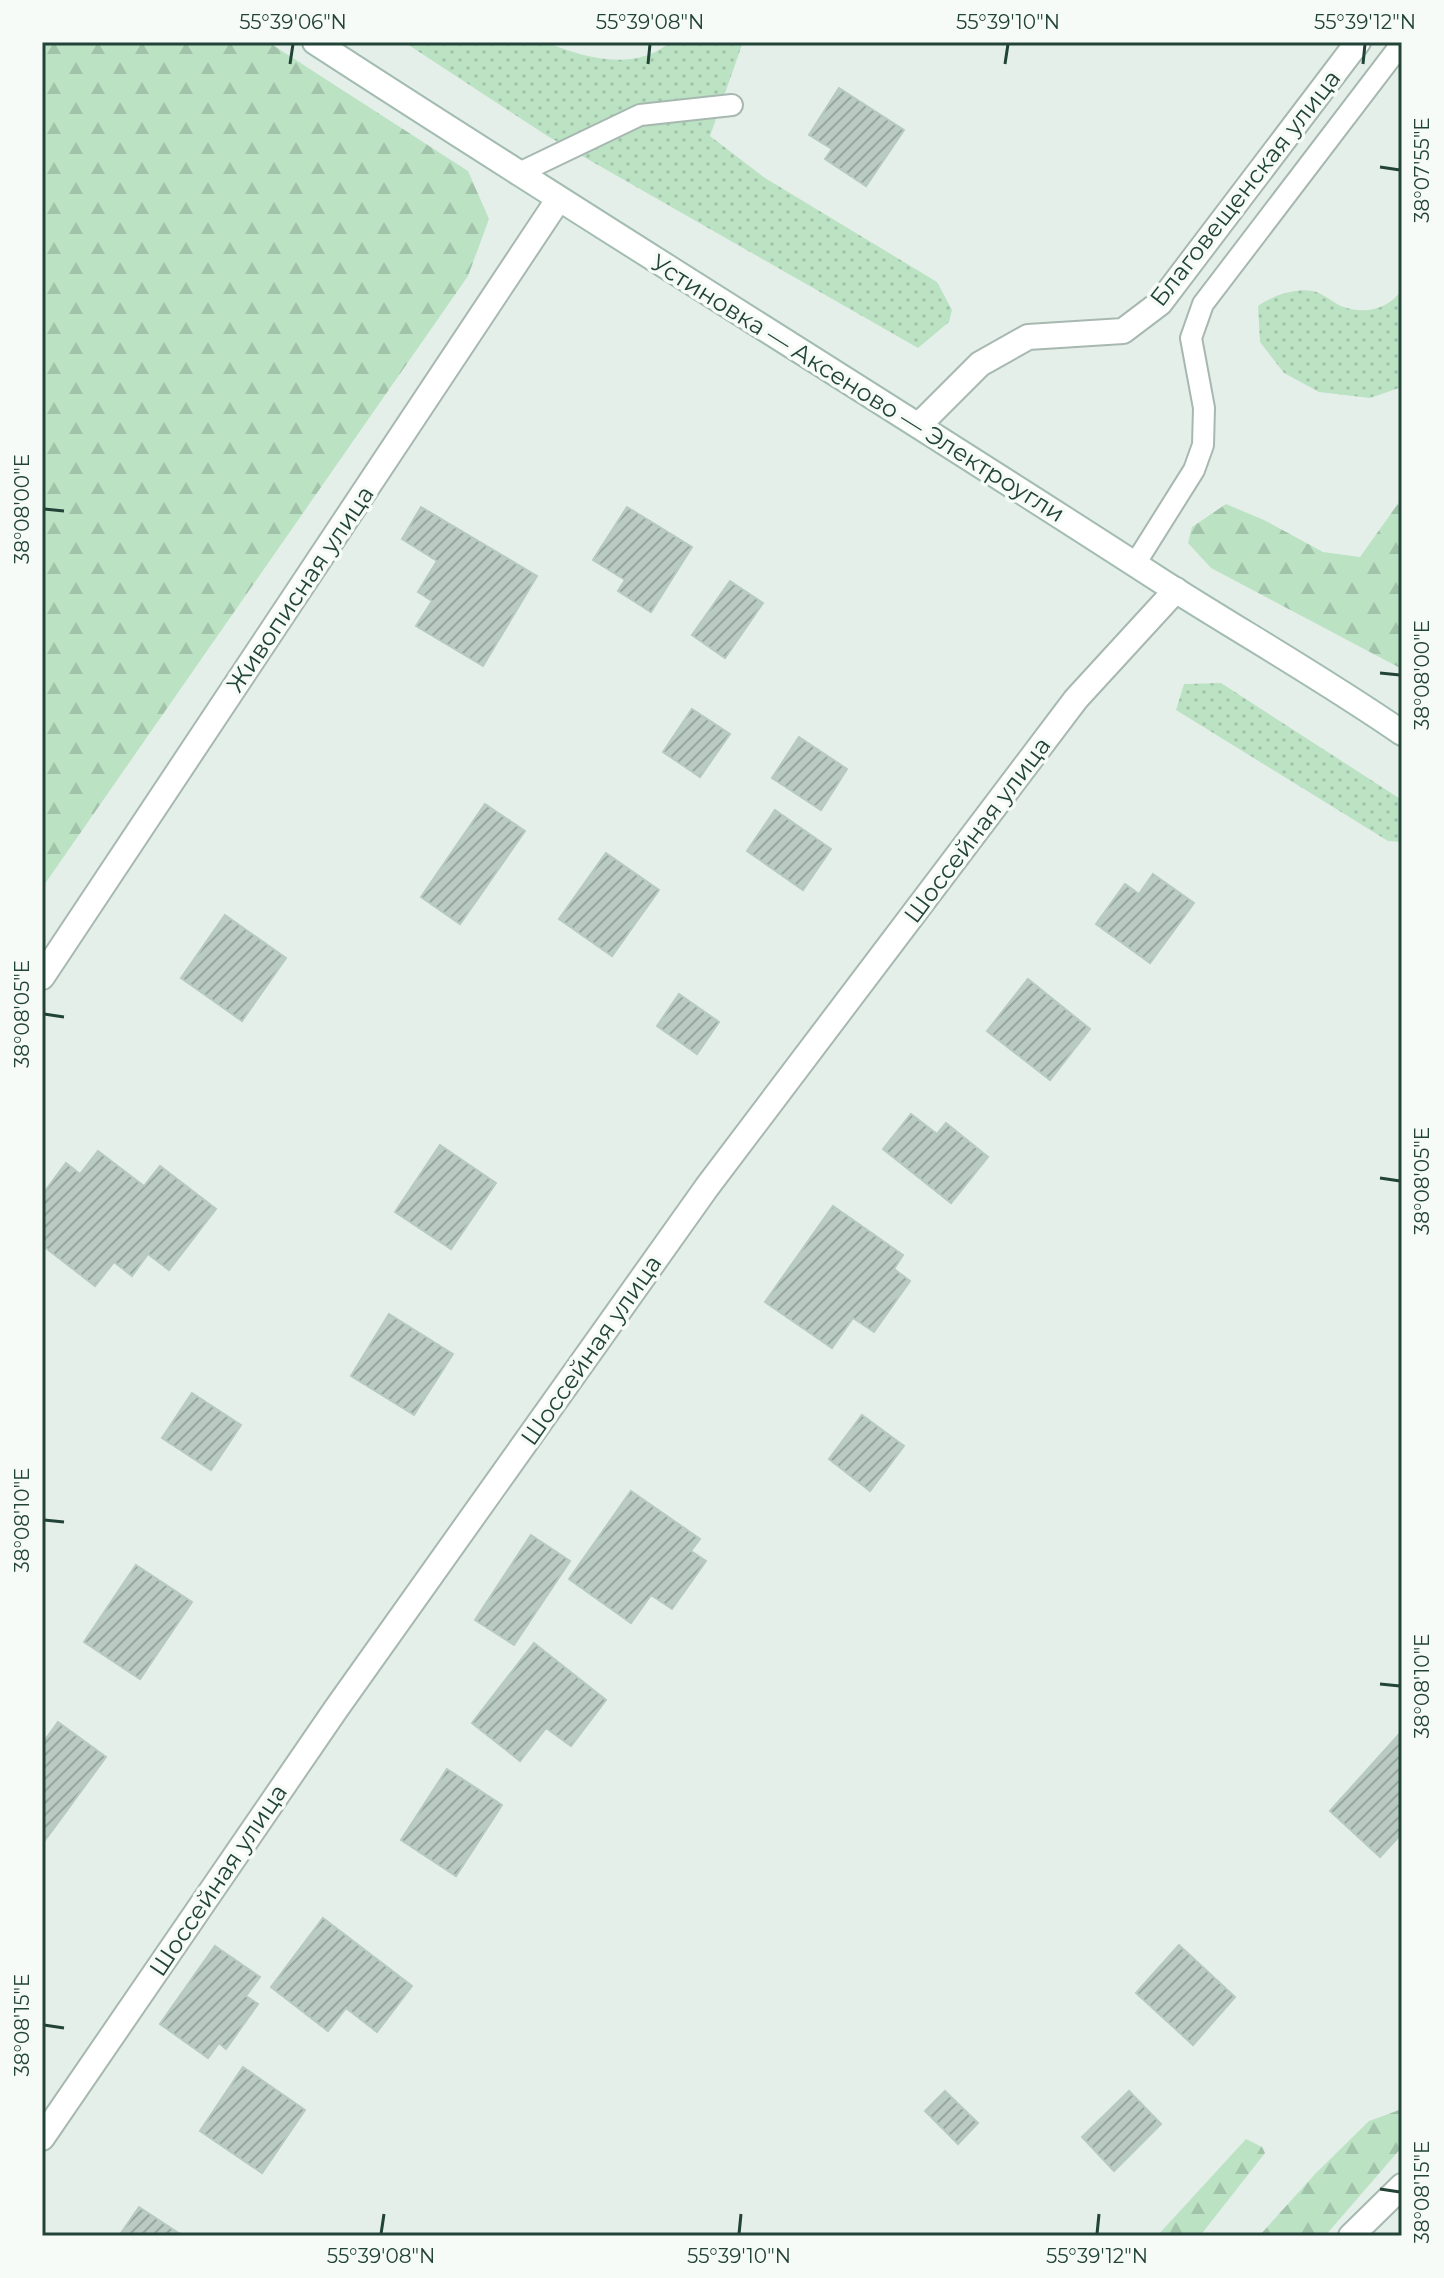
<svg xmlns="http://www.w3.org/2000/svg" width="1444" height="2278" font-family="Montserrat,sans-serif">
<style>
.grass{fill:url(#grass-dots)}
.forest{fill:url(#forest-firs)}
.building{fill:url(#building-hatch);stroke:#b6cac0;stroke-width:2}
.lines{fill:none;stroke-linecap:round;stroke-linejoin:round}
.service-casing{stroke:#a7b8b1;stroke-width:24}
.minor-casing{stroke:#a7b8b1;stroke-width:28}
.secondary-casing{stroke:#a2bcb1;stroke-width:28}
.service{stroke:#fff;stroke-width:20}
.minor{stroke:#fff;stroke-width:24}
.secondary{stroke:#fff;stroke-width:24}
.ticks{fill:none;stroke:#224338;stroke-width:3}
.labels{text-anchor:middle;dominant-baseline:central;stroke-width:7;stroke-linejoin:round;paint-order:stroke}
.street-label{font-size:24px;fill:#224338;stroke:#f6fbf8}
.neatline{fill:none;stroke:#224338;stroke-width:3}
.ticks-label{font-size:20px;text-anchor:middle;fill:#224338}
</style>
<defs>
<pattern id="grass-dots" width="8" height="8" patternUnits="userSpaceOnUse" patternTransform="scale(2)"><rect width="8" height="8" fill="#bce2c4"/><path d="M2 2h.1M6 6h.1" fill="none" stroke="#a1c3a9" stroke-width="1.8" stroke-linecap="round"/></pattern>
<pattern id="forest-firs" width="22" height="20" patternUnits="userSpaceOnUse" patternTransform="scale(2)"><rect width="22" height="20" fill="#bce2c4"/><path d="M5 1l3.5 6h-7zM16 11l3.5 6h-7z" fill="#a1c3a9"/></pattern>
<pattern id="building-hatch" width="6" height="6" patternUnits="userSpaceOnUse" patternTransform="scale(2)"><rect width="6" height="6" fill="#bacbc3"/><path d="M-1 1l2-2M0 6l6-6M5 7l2-2" fill="none" stroke="#97a69f"/></pattern>
</defs>
<rect width="100%" height="100%" fill="#e5efea"/>
<g class="grass">
<path d="M404,42h142c37,16 90,30 124,0h73l-33,94 55,42 172,104 15,28 -3,12 -31,26 -369,-211z"/>
<path d="M1402,289v98l-32,11 -51,-6 -35,-19 -24,-31 -2,-36c14,-10 36,-18 54,-15 10,1 20,11 29,15 22,9 48,4 61,-17z"/>
<polygon points="1221,683 1402,800 1402,842 1388,841 1176,710 1184,684"/>
</g>
<g class="forest">
<polygon points="42,42 268,42 468,171 489,219 468,276 42,888"/>
<polygon points="1402,498 1402,669 1211,568 1188,543 1192,527 1226,504 1264,520 1323,552 1360,557"/>
<polygon points="1402,2109 1402,2147 1325,2236 1259,2236 1316,2173 1369,2121"/>
<polygon points="1246,2139 1262,2147 1265,2153 1200,2236 1157,2236"/>
</g>
<g class="building">
<polygon points="839,88 904,130 866,186 825,159 832,149 809,135"/>
<polygon points="421,507 537,576 483,666 416,626 432,601 418,592 437,561 402,539"/>
<polygon points="627,507 692,547 651,612 618,591 625,580 593,560"/>
<polygon points="730,581 763,603 725,658 692,635"/>
<polygon points="692,709 730,734 700,777 663,752"/>
<polygon points="799,737 847,769 821,810 772,778"/>
<polygon points="485,804 525,831 460,924 421,897"/>
<polygon points="775,810 831,849 803,890 747,851"/>
<polygon points="606,853 659,890 612,956 559,919"/>
<polygon points="1153,874 1194,903 1150,963 1096,924 1125,884 1139,894"/>
<polygon points="225,915 286,958 242,1021 181,978"/>
<polygon points="1028,979 1090,1029 1050,1080 987,1031"/>
<polygon points="679,994 719,1022 697,1054 657,1026"/>
<polygon points="911,1114 937,1134 946,1123 988,1157 951,1203 883,1149"/>
<polygon points="440,1145 496,1183 451,1249 395,1212"/>
<polygon points="98,1151 144,1186 160,1166 216,1209 169,1270 148,1254 132,1276 114,1262 95,1286 42,1245 42,1195 66,1163 80,1174"/>
<polygon points="833,1206 903,1255 894,1269 910,1281 874,1332 853,1318 832,1348 765,1302"/>
<polygon points="389,1314 453,1354 414,1415 351,1376"/>
<polygon points="192,1393 241,1425 211,1470 162,1438"/>
<polygon points="862,1415 904,1446 870,1491 829,1459"/>
<polygon points="631,1491 700,1539 691,1551 706,1561 672,1609 651,1595 631,1623 569,1579"/>
<polygon points="531,1535 570,1561 514,1645 475,1620"/>
<polygon points="136,1565 192,1602 140,1679 84,1642"/>
<polygon points="534,1643 606,1700 571,1746 546,1728 520,1761 472,1723"/>
<polygon points="58,1722 106,1757 43,1843 42,1744"/>
<polygon points="1401,1732 1402,1833 1380,1857 1330,1811"/>
<polygon points="447,1769 502,1805 456,1876 401,1840"/>
<polygon points="323,1918 412,1986 377,2032 346,2008 328,2031 271,1987"/>
<polygon points="1179,1945 1235,1997 1193,2045 1136,1993"/>
<polygon points="215,1946 260,1977 246,1996 258,2004 226,2049 219,2043 208,2058 160,2024"/>
<polygon points="243,2067 305,2110 262,2173 200,2131"/>
<polygon points="945,2091 978,2123 958,2144 925,2111"/>
<polygon points="1129,2091 1161,2124 1114,2171 1082,2137"/>
<polygon points="139,2207 183,2236 119,2236"/>
</g>
<g class="lines">
<g class="service-casing">
<g id="service">
<polyline points="517,174 640,115 732,105"/>
<polyline points="1135,564 1194,470 1203,445 1204,408 1191,338 1203,304 1402,43"/>
</g>
</g>
<g class="minor-casing">
<g id="minor">
<polyline points="919,425 980,364 1028,337 1123,331 1160,303 1358,42"/>
<polyline points="42,977 558,200"/>
<polyline points="42,2138 336,1709 707,1187 1076,699 1176,590"/>
<polyline points="1351,2236 1402,2186"/>
</g>
</g>
<g class="secondary-casing">
<path id="secondary" d="M315,42c280,182 565,357 846,539 80,51 163,98 241,152"/>
</g>
<use href="#service" class="service"/>
<use href="#minor" class="minor"/>
<use href="#secondary" class="secondary"/>
</g>
<path class="ticks" d="M290,64l3,-20M648,64l2,-20M1005,64l3,-20M1363,64l2,-20M1380,167l20,3M44,509l20,2M1380,673l20,2M44,1014l20,3M1380,1178l20,3M44,1520l20,2M1380,1684l20,2M44,2025l20,3M1380,2189l20,3M381,2234l3,-20M739,2234l2,-20M1097,2234l2,-20"/>
<g class="labels">
<g class="street-label">
<text transform="translate(1245 188) rotate(-52)">Благовещенская улица</text>
<text transform="translate(858 388) rotate(32)">Устиновка — Аксеново — Электроугли</text>
<text transform="translate(300 589) rotate(-56)">Живописная улица</text>
<text transform="translate(977 830) rotate(-53)">Шоссейная улица</text>
<text transform="translate(591 1350) rotate(-55)">Шоссейная улица</text>
<text transform="translate(218 1880) rotate(-56)">Шоссейная улица</text>
</g>
</g>
<rect width="1444" height="2278" fill="none" stroke="#f6fbf8" stroke-width="88"/>
<rect x="44" y="44" width="1356" height="2190" class="neatline"/>
<g class="ticks-label">
<text x="293" y="29">55°39'06"N</text>
<text x="650" y="29">55°39'08"N</text>
<text x="1008" y="29">55°39'10"N</text>
<text x="1365" y="29">55°39'12"N</text>
<text transform="translate(1422 170) rotate(-90)" y="7">38°07'55"E</text>
<text transform="translate(22 509) rotate(-90)" y="7">38°08'00"E</text>
<text transform="translate(1422 675) rotate(-90)" y="7">38°08'00"E</text>
<text transform="translate(22 1014) rotate(-90)" y="7">38°08'05"E</text>
<text transform="translate(1422 1181) rotate(-90)" y="7">38°08'05"E</text>
<text transform="translate(22 1520) rotate(-90)" y="7">38°08'10"E</text>
<text transform="translate(1422 1686) rotate(-90)" y="7">38°08'10"E</text>
<text transform="translate(22 2025) rotate(-90)" y="7">38°08'15"E</text>
<text transform="translate(1422 2192) rotate(-90)" y="7">38°08'15"E</text>
<text x="381" y="2263">55°39'08"N</text>
<text x="739" y="2263">55°39'10"N</text>
<text x="1097" y="2263">55°39'12"N</text>
</g>
</svg>
